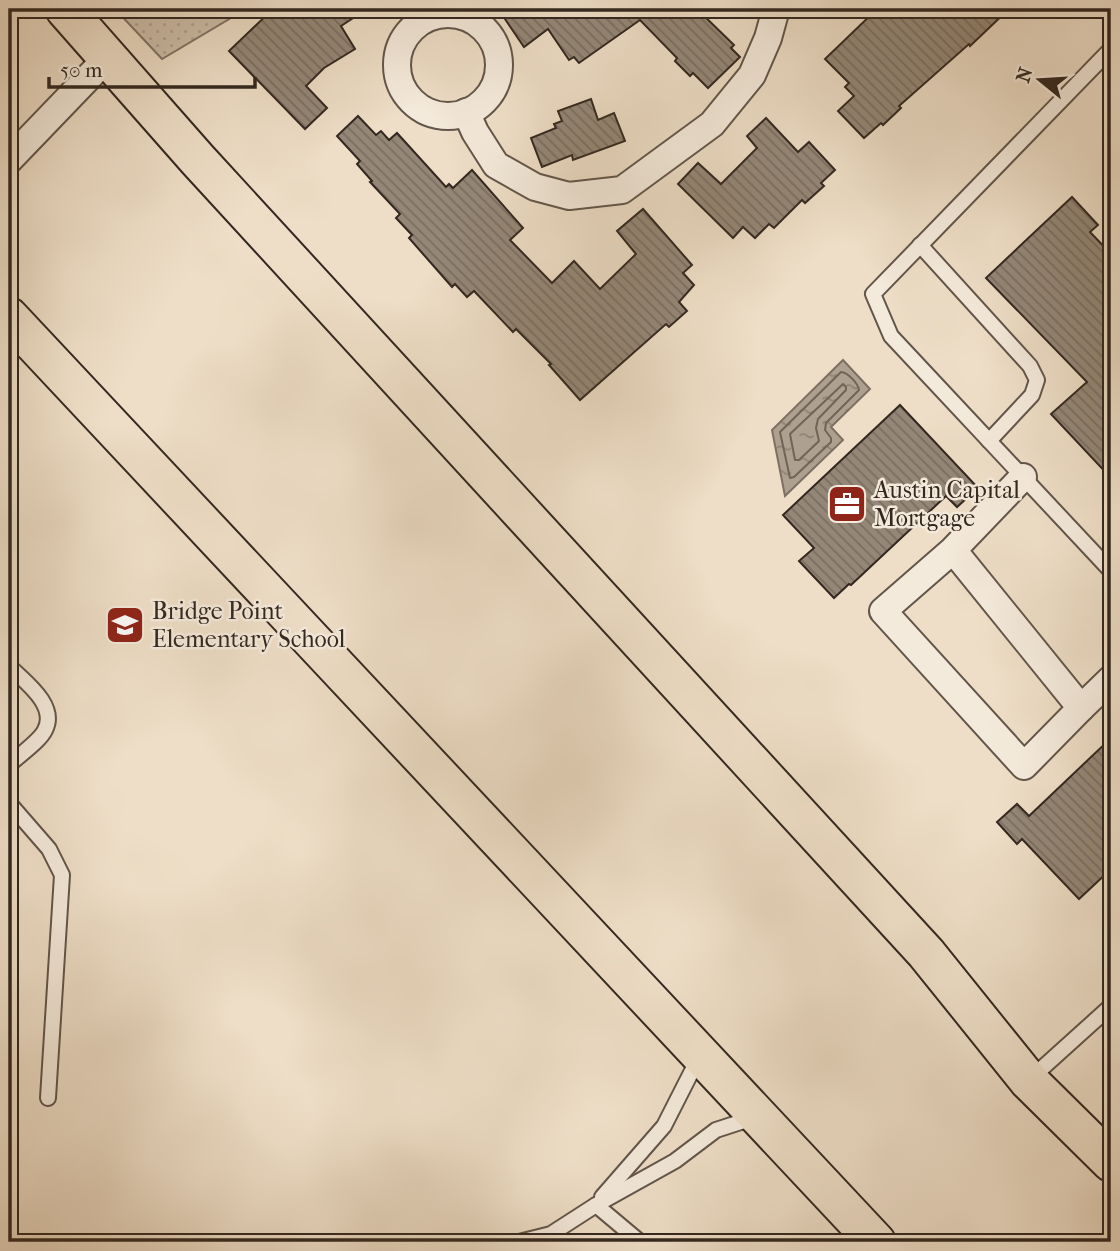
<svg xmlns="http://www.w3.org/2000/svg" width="1120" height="1251" font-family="'IM FELL French Canon',serif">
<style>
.grass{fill:url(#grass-dots);stroke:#807466;stroke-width:2}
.water{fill:url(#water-ripples);stroke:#7d7062;stroke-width:2}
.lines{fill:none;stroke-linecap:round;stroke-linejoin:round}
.shore{stroke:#706457;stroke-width:2}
.building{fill:url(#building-back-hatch);stroke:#332820;stroke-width:2}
.service-casing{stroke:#62564a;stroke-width:18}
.minor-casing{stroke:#62564a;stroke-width:30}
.trunk-casing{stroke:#332820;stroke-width:42}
.service{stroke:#f4eadb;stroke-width:14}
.minor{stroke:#f4eadb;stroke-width:26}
.trunk{stroke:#eedec7;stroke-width:38}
.labels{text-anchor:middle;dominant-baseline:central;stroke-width:5;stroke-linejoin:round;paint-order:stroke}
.poi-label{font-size:24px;fill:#332820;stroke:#f4eadb;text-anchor:start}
</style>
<defs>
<pattern id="grass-dots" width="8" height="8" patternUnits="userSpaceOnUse" patternTransform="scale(1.75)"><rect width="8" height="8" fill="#cebfab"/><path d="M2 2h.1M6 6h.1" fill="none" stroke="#b1a493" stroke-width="1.8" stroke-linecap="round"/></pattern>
<pattern id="water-ripples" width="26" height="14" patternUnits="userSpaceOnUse" patternTransform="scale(1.75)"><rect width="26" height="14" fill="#aea08e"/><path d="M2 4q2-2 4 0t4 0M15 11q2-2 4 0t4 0" fill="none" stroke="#8e8274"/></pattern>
<pattern id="building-back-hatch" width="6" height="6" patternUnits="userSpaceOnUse" patternTransform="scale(1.75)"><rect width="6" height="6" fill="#948777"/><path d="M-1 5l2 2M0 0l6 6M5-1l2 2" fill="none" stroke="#796e61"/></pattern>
</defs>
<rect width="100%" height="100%" fill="#eedec7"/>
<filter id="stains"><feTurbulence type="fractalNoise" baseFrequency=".00286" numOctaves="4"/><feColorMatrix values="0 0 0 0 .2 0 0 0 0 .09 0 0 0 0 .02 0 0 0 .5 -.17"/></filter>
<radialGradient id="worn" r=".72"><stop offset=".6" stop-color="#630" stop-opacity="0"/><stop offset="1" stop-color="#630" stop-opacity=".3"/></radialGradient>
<polygon class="grass" points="115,9 246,9 162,59"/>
<polygon class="water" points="843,360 870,389 831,427 843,440 785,496 772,430"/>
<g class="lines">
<g class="shore">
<path d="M841,372c6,0 17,11 18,18l-33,33 -1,7 6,8v4l-37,35 -4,1 -10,-46z"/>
<polygon points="843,384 846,387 846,390 818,419 816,428 819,441 799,460 795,460 790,434"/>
</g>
</g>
<g class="building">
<polygon points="273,9 367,9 341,26 355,49 324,68 306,86 327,108 305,129 229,51"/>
<polygon points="519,9 697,9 734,45 731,48 740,57 708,88 693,73 690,76 675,61 677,58 640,20 579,63 574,57 569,60 548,29 524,47 505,19"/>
<polygon points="877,9 1009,9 970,46 969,44 899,106 901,108 883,125 881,123 864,138 838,111 854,96 845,87 849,83 825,59"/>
<polygon points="591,99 598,120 614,113 625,141 573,160 572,155 542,167 531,138 556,128 554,124 562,121 558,111"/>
<polygon points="358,116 376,135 381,131 389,140 397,133 446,187 449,184 453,188 472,170 523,228 510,240 552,283 574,261 600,289 636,254 617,231 643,209 692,265 683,273 694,285 679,302 687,311 669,327 666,324 580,400 549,365 551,364 516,329 513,332 474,291 467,297 455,284 452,287 409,238 412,235 396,218 400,214 370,182 372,181 357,164 360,161 337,136"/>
<polygon points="766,118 798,152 809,142 835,170 821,183 824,186 805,203 802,200 774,228 769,224 755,238 743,227 733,238 678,184 698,163 721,184 757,148 747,136"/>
<polygon points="1072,197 1098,225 1090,232 1111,254 1111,478 1051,414 1087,382 986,278"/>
<polygon points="900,405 978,488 957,507 946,496 851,585 849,584 834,598 799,561 814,548 783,515"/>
<polygon points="1111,738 1111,869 1079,899 1022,839 1017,844 997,822 1017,804 1029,816"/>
</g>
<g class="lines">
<g class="service-casing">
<g id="service">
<polyline points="1111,49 873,294 891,336 1111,571"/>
<polyline points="920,245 1030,366 1037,380 1032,395 989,441"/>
<path d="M9,666c15,15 49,39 36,64 -5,11 -27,26 -36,35"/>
<polyline points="9,803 49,849 62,875 48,1098"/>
<polyline points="1029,1080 1111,1006"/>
<polyline points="602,1197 664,1126 695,1065 696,1056"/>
<polyline points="596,1205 640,1242"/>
<polyline points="519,1242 551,1234 596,1205 675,1161 716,1130 756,1117"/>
</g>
</g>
<g class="minor-casing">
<g id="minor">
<circle cx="448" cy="65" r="51"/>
<polyline points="466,112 475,132 496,165 535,187 569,196 622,190 712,124 752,75 768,38 776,9"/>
<polyline points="9,160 108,57"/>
<polyline points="953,550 883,611 1024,766 1081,708 953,550 1023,477"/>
<polyline points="1081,708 1111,679"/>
</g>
</g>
<g class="trunk-casing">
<g id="trunk">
<polyline points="65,9 198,160 926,953 1029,1081 1111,1162"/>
<polyline points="9,317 876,1242"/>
</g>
</g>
<use href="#service" class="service"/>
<use href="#minor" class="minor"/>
<use href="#trunk" class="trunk"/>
</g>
<defs>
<g id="office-square" transform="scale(2.0125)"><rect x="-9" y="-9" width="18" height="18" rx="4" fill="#8f2418" stroke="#f4eadb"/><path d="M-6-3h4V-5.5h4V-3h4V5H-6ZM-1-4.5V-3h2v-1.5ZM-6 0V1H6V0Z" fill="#fff"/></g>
<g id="school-square" transform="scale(2.0125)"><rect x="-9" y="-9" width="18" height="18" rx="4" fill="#8f2418" stroke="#f4eadb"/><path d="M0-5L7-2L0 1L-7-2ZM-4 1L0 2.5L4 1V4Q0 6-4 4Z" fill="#fff"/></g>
</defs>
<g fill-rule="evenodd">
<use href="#office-square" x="847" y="504"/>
<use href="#school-square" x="125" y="625"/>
</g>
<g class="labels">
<g class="poi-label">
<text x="874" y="490">Austin Capital<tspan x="874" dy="28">Mortgage</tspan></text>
<text x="152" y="611">Bridge Point<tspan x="152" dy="28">Elementary School</tspan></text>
</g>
</g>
<rect width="1120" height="1251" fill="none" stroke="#eedec7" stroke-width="35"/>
<rect x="10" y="10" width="1099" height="1230" fill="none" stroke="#332820" stroke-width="3.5"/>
<rect x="18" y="18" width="1085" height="1216" fill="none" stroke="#332820" stroke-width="2"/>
<g transform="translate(1040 80) rotate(288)" stroke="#f4eadb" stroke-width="5" paint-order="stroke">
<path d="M0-5L12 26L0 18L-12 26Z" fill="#332820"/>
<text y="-10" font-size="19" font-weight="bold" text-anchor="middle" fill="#332820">N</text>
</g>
<path d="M49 77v10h206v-10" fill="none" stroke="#332820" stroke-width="3.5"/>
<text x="60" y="77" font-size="21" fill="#332820" stroke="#f4eadb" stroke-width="5" paint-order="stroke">50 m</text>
<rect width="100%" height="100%" filter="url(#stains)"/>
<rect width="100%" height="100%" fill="url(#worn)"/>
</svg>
